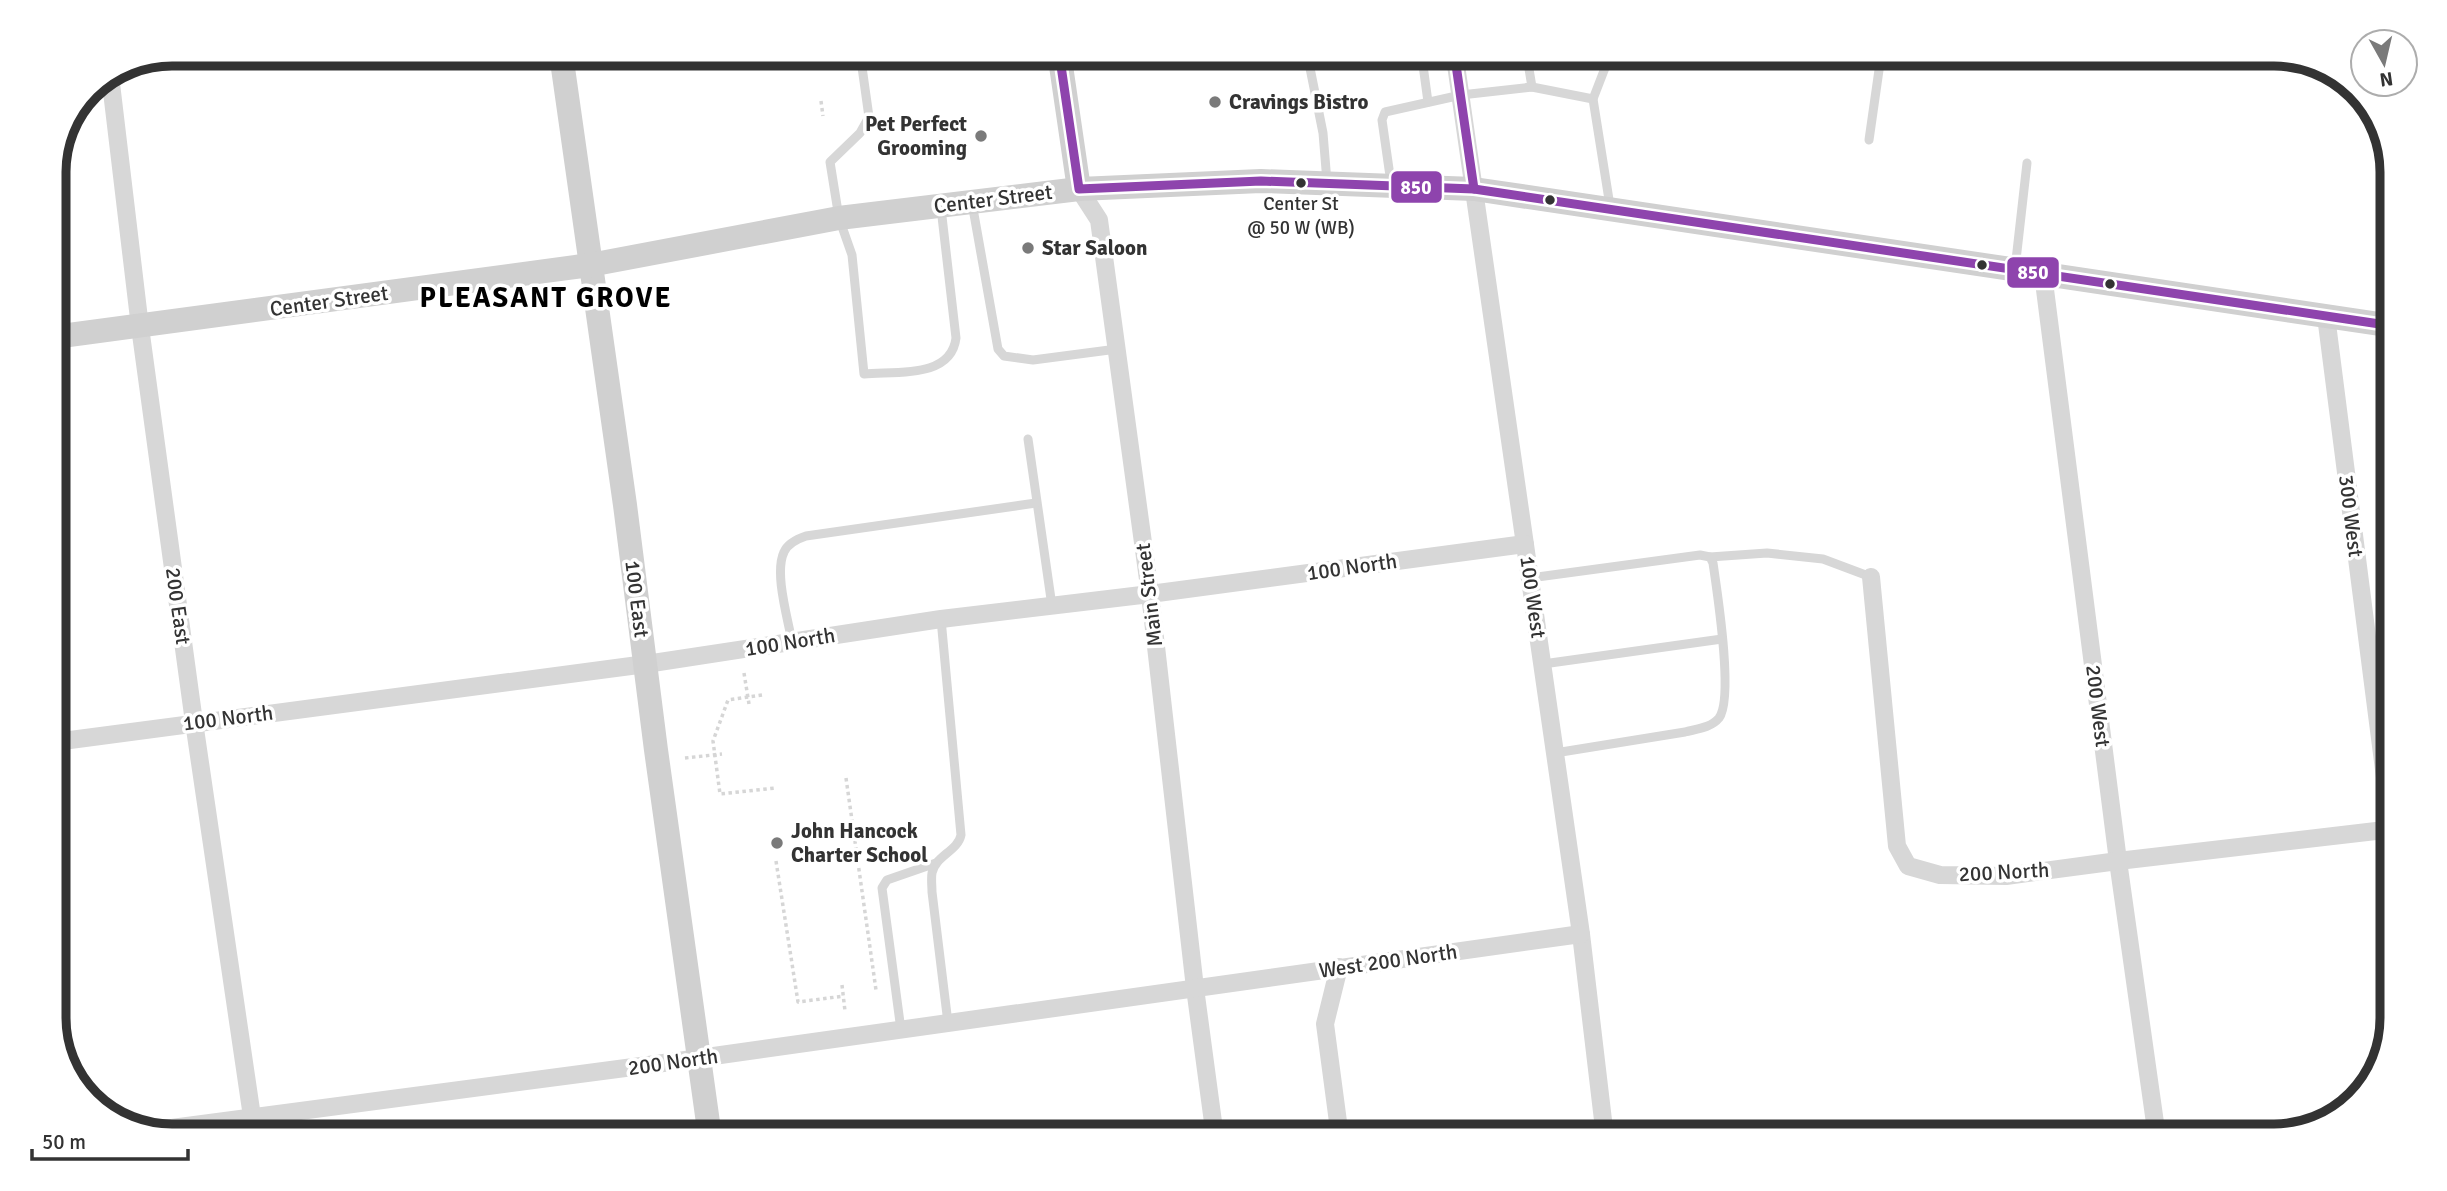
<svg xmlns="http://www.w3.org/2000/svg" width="2447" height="1191" font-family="Signika,sans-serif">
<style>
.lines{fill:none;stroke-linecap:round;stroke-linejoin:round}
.path{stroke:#d6d6d6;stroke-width:3.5;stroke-dasharray:3.5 3.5;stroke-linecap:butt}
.lane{stroke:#d7d7d7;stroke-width:9}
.street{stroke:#d7d7d7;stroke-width:18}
.secondary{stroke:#d0d0d0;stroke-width:24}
.bus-1-casing{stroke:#fff;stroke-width:14}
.bus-1{stroke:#8e44ad;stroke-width:9}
.poi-dot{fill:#7a7a7a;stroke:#fff;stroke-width:2.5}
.bus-dot{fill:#333;stroke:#fff;stroke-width:2.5}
.labels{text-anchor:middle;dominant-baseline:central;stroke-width:7;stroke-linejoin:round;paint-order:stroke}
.bus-label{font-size:19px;fill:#333;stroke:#fff}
.poi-label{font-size:21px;font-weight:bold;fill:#333;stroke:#fff;text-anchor:start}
.street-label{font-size:21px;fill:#333;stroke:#fff}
.district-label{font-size:28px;font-weight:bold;letter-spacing:2px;fill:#000;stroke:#fff}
.rim{fill:none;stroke:#333;stroke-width:9}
.line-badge{stroke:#fff;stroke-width:2.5}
.badge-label{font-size:19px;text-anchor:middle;font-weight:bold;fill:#fff}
</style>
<rect width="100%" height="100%" fill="#fff"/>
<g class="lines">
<g class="path">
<polyline points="821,101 823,116"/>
<polyline points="744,673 749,704"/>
<polyline points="762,695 728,700 713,741 720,794 775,788"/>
<polyline points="685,758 722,754"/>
<polyline points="846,778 876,990"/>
<polyline points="776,861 798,1002 844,996"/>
<polyline points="842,985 845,1011"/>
</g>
<g class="lane">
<polyline points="1527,57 1532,87"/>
<polyline points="1308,58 1323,133 1327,182"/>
<polyline points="1422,58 1428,102"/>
<path d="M861,60l8,57 -9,16 -30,29 9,56 13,37 12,119c31,-3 87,5 92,-36l-15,-130"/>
<polyline points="1593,99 1605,68 1605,57"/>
<polyline points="1869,140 1881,56"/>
<polyline points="1391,183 1382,120 1385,112 1461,95 1532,87 1593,99 1610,206"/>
<polyline points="972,203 998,349 1004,356 1033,360 1117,349"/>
<polyline points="2015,269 2027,163"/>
<polyline points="1028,439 1052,606"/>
<polyline points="1710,557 1767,553 1823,559 1871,577"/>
<path d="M1530,578l170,-23 10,2 3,6c4,28 21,135 6,155 -8,10 -23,11 -34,14l-130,21"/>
<path d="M941,619l20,216c-3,16 -26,21 -29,38 -1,6 0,13 0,19l16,131"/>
<path d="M792,642c-4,-23 -18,-69 -8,-90 4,-9 13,-13 22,-16l230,-33"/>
<polyline points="1543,664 1722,639"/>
<polyline points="901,1030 882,888 887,880 936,863"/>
</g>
<g class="street">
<polyline points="1455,58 1581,934 1605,1137"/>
<polyline points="110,75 140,327 194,722 255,1137"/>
<polyline points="1079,189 1099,220 1150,594 1195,988 1215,1137"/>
<polyline points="2043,274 2118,861 2157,1137"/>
<polyline points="2326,316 2393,840"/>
<polyline points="1871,577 1897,846 1908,866 1940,875 2006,876 2118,861 2393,829"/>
<polyline points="55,742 646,664 941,619 1150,594 1525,544"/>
<polyline points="1339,967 1325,1024 1340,1137"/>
<polyline points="149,1131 671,1062 1581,934"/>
</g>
<g class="secondary">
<polyline points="1060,59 1079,189"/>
<polyline points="562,61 625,505 656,750 710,1137"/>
<polyline points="54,337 590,265 839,218 1079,189 1261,181 1474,189 2393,326"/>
</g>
<g class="bus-1-casing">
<g id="bus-1">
<polyline points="1455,58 1474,189"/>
<polyline points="1060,59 1079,189 1261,181 1474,189 2393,326"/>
</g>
</g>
<use href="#bus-1" class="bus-1"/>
</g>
<g class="poi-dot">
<circle cx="1215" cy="102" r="7"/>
<circle cx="981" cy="136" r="7"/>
<circle cx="1028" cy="248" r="7"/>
<circle cx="777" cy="843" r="7"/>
</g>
<g class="bus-dot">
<circle cx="1301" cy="183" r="6"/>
<circle cx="1550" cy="200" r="6"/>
<circle cx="1982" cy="265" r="6"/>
<circle cx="2110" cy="284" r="6"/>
</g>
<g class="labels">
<g class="bus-label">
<text x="1301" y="204">Center St<tspan x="1301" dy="24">@ 50 W (WB)</tspan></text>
</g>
<g class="poi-label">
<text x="1229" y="102">Cravings Bistro</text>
<text x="967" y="124" text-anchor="end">Pet Perfect<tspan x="967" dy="24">Grooming</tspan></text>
<text x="1042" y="248">Star Saloon</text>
<text x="791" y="831">John Hancock<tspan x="791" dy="24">Charter School</tspan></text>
</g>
<g class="street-label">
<text transform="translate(993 199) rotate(-7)">Center Street</text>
<text transform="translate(329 301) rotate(-8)">Center Street</text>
<text transform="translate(2351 516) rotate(83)">300 West</text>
<text transform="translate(1352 567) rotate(-8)">100 North</text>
<text transform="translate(1149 595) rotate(-97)">Main Street</text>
<text transform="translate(1533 597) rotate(82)">100 West</text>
<text transform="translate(637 599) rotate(83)">100 East</text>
<text transform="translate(178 606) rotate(82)">200 East</text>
<text transform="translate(790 642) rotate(-9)">100 North</text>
<text transform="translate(2098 706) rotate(83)">200 West</text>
<text transform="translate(228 718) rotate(-7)">100 North</text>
<text transform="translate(2004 872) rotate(-3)">200 North</text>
<text transform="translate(1388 961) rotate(-8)">West 200 North</text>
<text transform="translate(673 1062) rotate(-8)">200 North</text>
</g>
<g class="district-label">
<text x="546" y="298">PLEASANT GROVE</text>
</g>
</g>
<path d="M0 0H2447V1191H0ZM172 66H2274A106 106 0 0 1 2380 172V1018A106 106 0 0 1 2274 1124H172A106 106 0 0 1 66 1018V172A106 106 0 0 1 172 66Z" fill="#fff" fill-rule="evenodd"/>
<path class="rim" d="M172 66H2274A106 106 0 0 1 2380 172V1018A106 106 0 0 1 2274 1124H172A106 106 0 0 1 66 1018V172A106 106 0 0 1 172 66Z"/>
<g class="line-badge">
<rect x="1390" y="170" width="53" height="34" rx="7" fill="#8e44ad"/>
<rect x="2006" y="256" width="54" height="33" rx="7" fill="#8e44ad"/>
</g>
<g class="badge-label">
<text x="1416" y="194">850</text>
<text x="2033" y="279">850</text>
</g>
<g transform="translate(2384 63) rotate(172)"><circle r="33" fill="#ffffff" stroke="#adadad" stroke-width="2"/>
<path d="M0-5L12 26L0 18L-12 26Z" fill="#7a7a7a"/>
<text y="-10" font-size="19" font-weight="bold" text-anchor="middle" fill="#333333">N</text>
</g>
<path d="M32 1149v10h156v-10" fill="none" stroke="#333333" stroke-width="3.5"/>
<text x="42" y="1149" font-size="21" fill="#333333" stroke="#ffffff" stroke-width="5" paint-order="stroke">50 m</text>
</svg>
